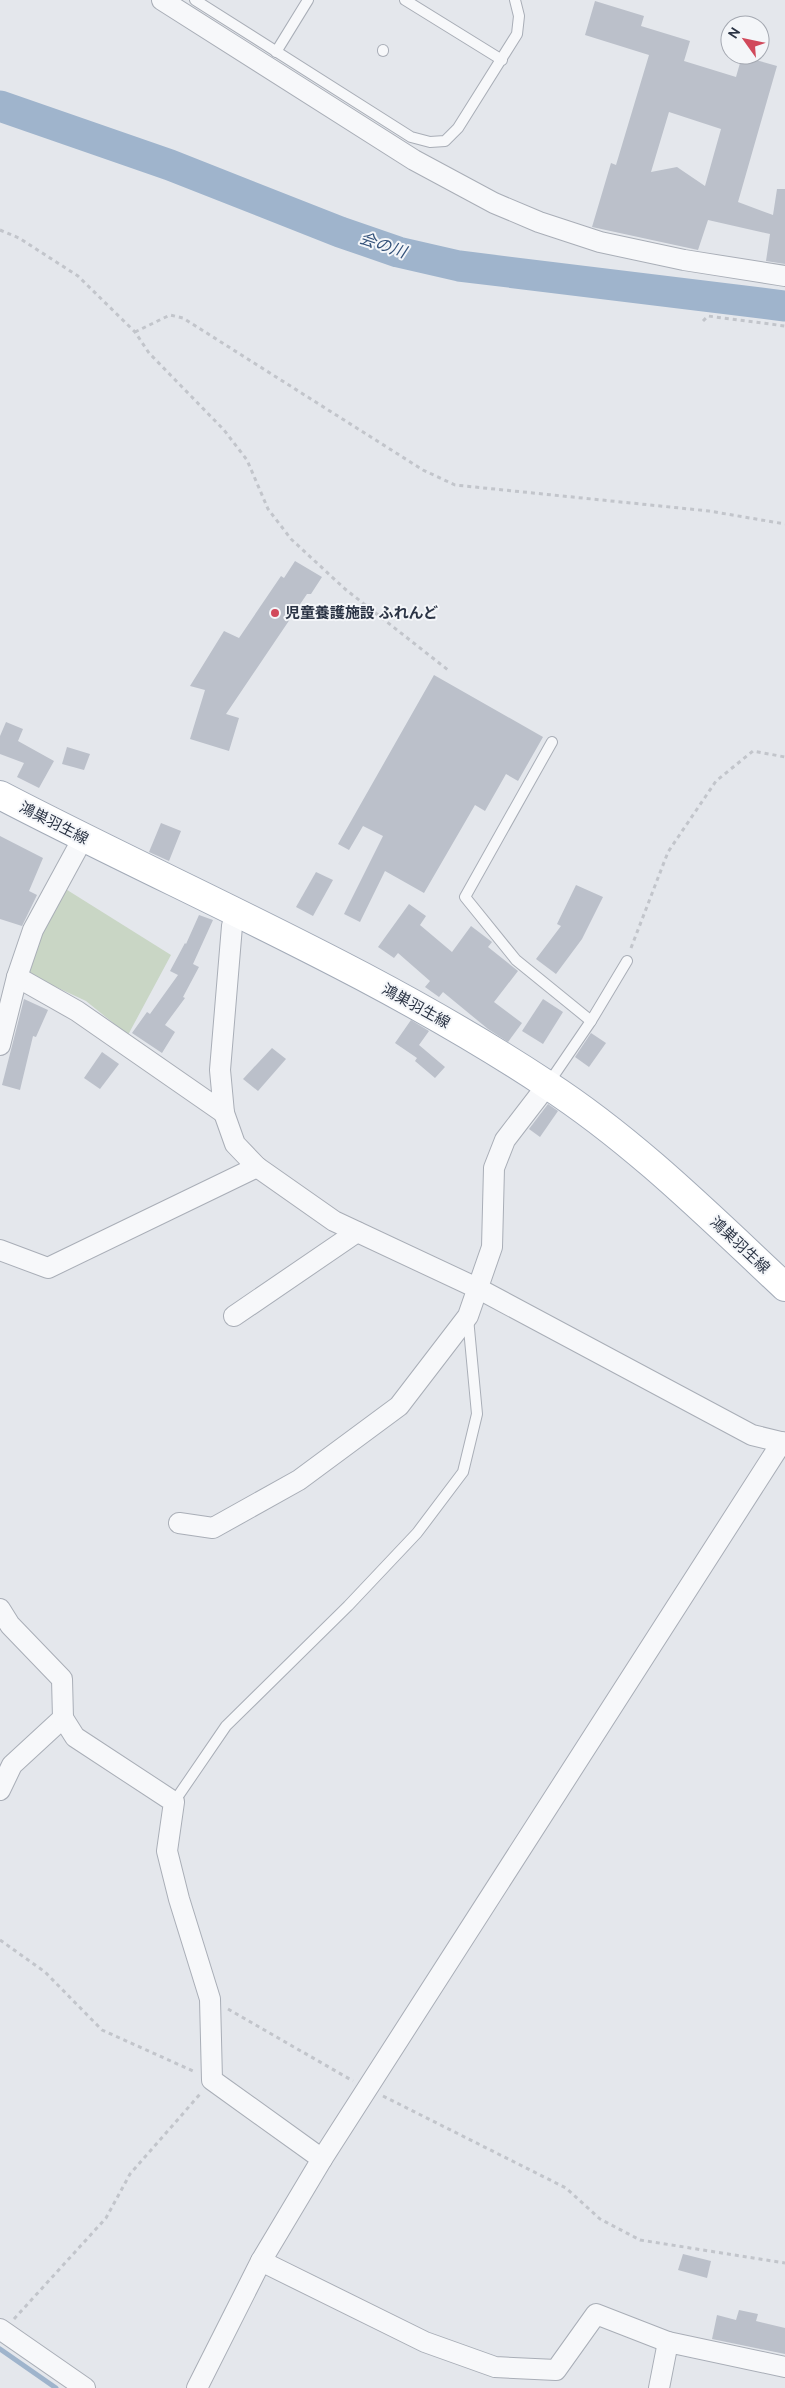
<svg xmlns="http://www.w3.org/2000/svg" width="785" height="2388" font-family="Cabin,'Noto Sans JP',sans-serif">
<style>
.green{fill:#c9d6c5}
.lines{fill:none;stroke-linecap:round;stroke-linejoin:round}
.stream{stroke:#9fb4cc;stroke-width:5}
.river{stroke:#9fb4cc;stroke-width:31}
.building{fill:#bbc0ca;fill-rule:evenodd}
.lane-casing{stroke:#a9aeb7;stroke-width:12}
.street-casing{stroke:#a9aeb7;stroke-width:22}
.primary-casing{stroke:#a3abb8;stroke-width:30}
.path{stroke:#c2c5cb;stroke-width:3;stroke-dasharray:4 4;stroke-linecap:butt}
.lane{stroke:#f7f8fa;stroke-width:10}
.street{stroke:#f7f8fa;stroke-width:20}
.primary{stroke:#fff;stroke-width:28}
.poi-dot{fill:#d1495b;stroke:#f4f6f9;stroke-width:2}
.labels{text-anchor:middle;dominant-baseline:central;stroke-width:4;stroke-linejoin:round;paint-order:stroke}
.poi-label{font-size:15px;font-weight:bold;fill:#2b3445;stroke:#f4f6f9;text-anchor:start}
.street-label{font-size:15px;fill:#2b3445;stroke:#f4f6f9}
.water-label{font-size:16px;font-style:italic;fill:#34527a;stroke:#f4f6f9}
</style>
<rect width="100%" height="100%" fill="#e4e7ec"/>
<polygon class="green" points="64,888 171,955 128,1035 86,1001 41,980 25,969"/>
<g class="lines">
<polyline class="stream" points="0,2349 56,2388"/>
<polyline class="river" points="0,106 170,165 340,232 398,252 459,266 785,306"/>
</g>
<g class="building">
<path d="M595,1l49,15 -3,10 49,15 -6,20 52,16 6,-21 35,10 -39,136 35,13 4,-26h8v75l-19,-3 4,-27 -62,-14 -10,30 -106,-23 19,-64 5,2 33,-110 -64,-20zM669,112l52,17 -16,57 -28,-19 -26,5z"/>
<polygon points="295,561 322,577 311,594 307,594 226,714 239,718 229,751 190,739 205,690 190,686 224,631 239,638 281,576 284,578"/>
<polygon points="434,675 543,737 518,781 506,774 485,811 475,805 424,893 385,871 360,922 344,914 383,836 363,826 349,850 338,844"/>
<polygon points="6,722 23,729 18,741 54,761 39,788 17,777 24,763 0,754 0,736"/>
<polygon points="67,747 90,754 84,770 62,764"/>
<polygon points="161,823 181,831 169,861 149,852"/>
<polygon points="0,836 43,858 29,891 37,895 22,926 0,919"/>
<polygon points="316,872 333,880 313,916 296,907"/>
<polygon points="576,885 603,897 582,939 556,974 536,959 561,926 557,924"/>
<polygon points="409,904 426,916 420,925 452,952 471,926 492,942 488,947 518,971 494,1002 522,1023 508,1042 488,1029 443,992 439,997 425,987 430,981 398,953 394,958 378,947"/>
<polygon points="199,915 213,920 193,964 199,967 183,997 185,998 165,1025 175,1032 162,1053 132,1033 147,1012 150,1014 178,975 170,971 185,943 186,944"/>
<polygon points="24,999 48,1010 36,1037 33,1036 20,1090 2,1085"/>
<polygon points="543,999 563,1012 543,1044 522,1031"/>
<polygon points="411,1020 429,1031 419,1045 445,1067 435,1078 415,1061 417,1058 395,1043"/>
<polygon points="591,1033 606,1043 589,1067 575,1057"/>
<polygon points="272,1048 286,1059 258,1091 243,1079"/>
<polygon points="102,1052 119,1064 100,1089 84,1078"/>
<polygon points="548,1104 558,1111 540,1137 529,1129"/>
<polygon points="683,2254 711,2261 707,2278 678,2270"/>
<polygon points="739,2310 758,2314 756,2321 785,2328 785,2354 712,2339 717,2315 736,2320"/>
</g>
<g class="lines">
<g class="lane-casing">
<g id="lane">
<polyline points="195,0 411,137 430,142 445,141 458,128 517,34 519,16 515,0"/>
<polyline points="405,0 502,60"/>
<polyline points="383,51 383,50"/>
<polyline points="276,52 308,0"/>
<polyline points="552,742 465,897 516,960 591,1021"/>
<polyline points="548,1084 591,1021 627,961"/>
<polyline points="174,1802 226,1726 348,1606 417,1533 463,1472 477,1414 468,1318"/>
</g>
</g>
<g class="street-casing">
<g id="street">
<polyline points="162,0 414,160 494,203 539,222 600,242 684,260 785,276"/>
<polyline points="236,913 232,926 220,1070 224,1113 235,1144 257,1167 334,1221 479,1289 752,1435 785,1443"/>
<polyline points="17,977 77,1011 224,1113"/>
<polyline points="0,1045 17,977 33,930 83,838"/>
<polyline points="0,1250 48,1268 257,1167"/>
<polyline points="234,1316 357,1232"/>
<polyline points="179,1523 213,1528 299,1480 399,1406 468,1316 492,1247 494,1168 505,1140 548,1084"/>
<polyline points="0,1609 10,1625 62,1679 63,1718 12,1765 0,1790"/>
<polyline points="63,1718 75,1737 174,1802 167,1851 179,1899 210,1999 212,2080 322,2159 261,2261 197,2388"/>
<polyline points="322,2159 782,1442"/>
<polyline points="261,2261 425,2342 495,2367 556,2370 596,2314 668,2342"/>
<polyline points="0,2329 85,2388"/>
<polyline points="659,2388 668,2342 785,2367"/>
</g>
</g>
<g class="primary-casing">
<path id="primary" d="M0,795c182,95 374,175 546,289 88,57 163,132 239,203"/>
</g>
<g class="path">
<polyline points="0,230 19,238 78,276 135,332 149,353 224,430 247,460 268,509 291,539 345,589 448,670"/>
<polyline points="703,321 708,316 785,326"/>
<polyline points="135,332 170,315 183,318 423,470 455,485 709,511 785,524"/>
<polyline points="631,948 668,852 716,781 753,751 785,757"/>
<polyline points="0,1940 45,1972 102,2030 193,2071"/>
<polyline points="228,2009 353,2081"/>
<polyline points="383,2096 566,2188 600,2219 640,2240 785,2263"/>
<polyline points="14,2319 106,2218 130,2174 201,2093"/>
</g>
<use href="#lane" class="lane"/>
<use href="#street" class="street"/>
<use href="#primary" class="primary"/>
</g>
<circle class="poi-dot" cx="275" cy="613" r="5"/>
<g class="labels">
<g class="poi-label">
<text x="285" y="613">児童養護施設 ふれんど</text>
</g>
<g class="street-label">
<text transform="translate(54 823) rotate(27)">鴻巣羽生線</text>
<text transform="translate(416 1006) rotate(29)">鴻巣羽生線</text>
<text transform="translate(740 1245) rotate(43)">鴻巣羽生線</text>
</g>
<g class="water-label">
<text transform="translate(383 245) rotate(19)">会の川</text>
</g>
</g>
<g transform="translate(745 40) rotate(303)"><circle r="24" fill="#f4f6f9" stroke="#a4a8b1"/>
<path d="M0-4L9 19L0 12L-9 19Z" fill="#d1495b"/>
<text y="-8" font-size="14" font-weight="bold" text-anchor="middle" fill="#2b3445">N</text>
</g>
</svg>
